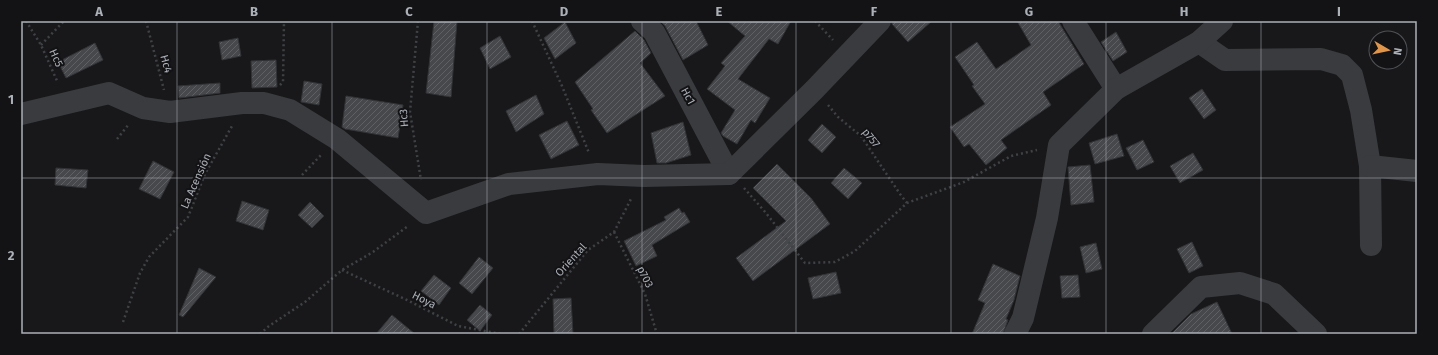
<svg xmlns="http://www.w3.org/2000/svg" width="1438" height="355" font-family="'Fira Sans',sans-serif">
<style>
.building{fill:url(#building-hatch);stroke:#323336}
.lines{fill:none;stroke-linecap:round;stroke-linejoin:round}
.path{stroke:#3f4245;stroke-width:2.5;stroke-dasharray:2 3;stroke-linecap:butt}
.minor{stroke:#393b3e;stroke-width:22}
.grid{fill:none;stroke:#abb1b8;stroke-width:1;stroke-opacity:0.55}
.labels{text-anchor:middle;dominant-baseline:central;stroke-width:4;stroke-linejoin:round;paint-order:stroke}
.street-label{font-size:11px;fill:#abb1b8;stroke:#131315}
.neatline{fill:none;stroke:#abb1b8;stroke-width:1.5}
.grid-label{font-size:13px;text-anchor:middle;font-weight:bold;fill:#abb1b8}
</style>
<defs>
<pattern id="building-hatch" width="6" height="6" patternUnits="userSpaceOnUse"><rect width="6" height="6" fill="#47484c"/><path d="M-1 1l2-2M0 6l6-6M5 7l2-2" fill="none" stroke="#5f6064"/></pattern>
</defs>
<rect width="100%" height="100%" fill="#18181a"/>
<g class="building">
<polygon points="434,21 457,21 451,97 426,93"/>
<polygon points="660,21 696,21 708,45 683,60 665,26"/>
<polygon points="727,21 791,21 778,44 769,39 738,79 770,98 755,123 751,120 737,144 723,136 721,133 735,110 707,89 725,66 721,63 745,36"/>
<polygon points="892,21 932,21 908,42 892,24"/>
<polygon points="1017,21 1058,21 1084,64 1043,92 1051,105 1001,140 1007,148 986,165 969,144 964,147 950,127 985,104 972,86 974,85 955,57 977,42 996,69 1031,45"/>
<polygon points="565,22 576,43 555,59 544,38"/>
<polygon points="635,31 644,40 651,53 640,63 665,96 607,133 591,110 593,109 575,82"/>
<polygon points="1116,32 1127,52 1113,61 1101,42"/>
<polygon points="500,36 511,57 490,69 480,48"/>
<polygon points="238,38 241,56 222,60 219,42"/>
<polygon points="95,43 103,60 66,78 58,62"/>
<polygon points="276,60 277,87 252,88 251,61"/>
<polygon points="304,81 322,84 319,105 301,102"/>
<polygon points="220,83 220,93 179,98 178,86"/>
<polygon points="1202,89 1216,110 1204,119 1189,98"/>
<polygon points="536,95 544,114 516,132 506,111"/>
<polygon points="346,96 403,105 398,138 345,129 342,127"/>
<polygon points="567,121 579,145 551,159 539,135"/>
<polygon points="683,122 691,155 666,163 657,163 651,133"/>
<polygon points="822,124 836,137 822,153 808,140"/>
<polygon points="1117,134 1124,156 1095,164 1089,143"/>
<polygon points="1143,140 1154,162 1137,170 1126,148"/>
<polygon points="1193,153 1203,170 1180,183 1170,166"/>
<polygon points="153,161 174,172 160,199 139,189"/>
<polygon points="777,164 811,198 830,224 753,281 736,258 786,221 753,188"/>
<polygon points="1090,165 1094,202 1071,205 1068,167"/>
<polygon points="56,168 88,170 86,188 55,185"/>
<polygon points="844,168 862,183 848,199 831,183"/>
<polygon points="242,201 269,210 263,230 236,221"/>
<polygon points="310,202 324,216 312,228 298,215"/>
<polygon points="679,208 682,213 684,212 690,222 652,245 657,256 636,266 624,241 666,220 664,217"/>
<polygon points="1192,242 1203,266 1189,273 1177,249"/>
<polygon points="1096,243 1102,269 1086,273 1080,247"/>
<polygon points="479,257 493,268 472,294 459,283"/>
<polygon points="993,264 1020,276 1014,300 1006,319 1008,320 1003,334 972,334 985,303 978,300"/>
<polygon points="199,268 216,277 183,317 179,315"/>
<polygon points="836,272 841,293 813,299 808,278"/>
<polygon points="434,275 451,288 439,305 421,291"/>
<polygon points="1078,275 1080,297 1062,298 1060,276"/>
<polygon points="571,298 573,334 554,334 553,299"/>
<polygon points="1217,302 1232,334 1171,334 1191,314"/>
<polygon points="480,305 492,315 480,331 467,320"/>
<polygon points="392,315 415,334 376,334"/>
</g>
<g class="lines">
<g class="path">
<polyline points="26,21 41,45 58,83"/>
<polyline points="146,21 164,90"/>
<polyline points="418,21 410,112 421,180"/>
<polyline points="532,21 562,86 589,153"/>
<polyline points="815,21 833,40"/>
<polyline points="41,45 64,21"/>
<polyline points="280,85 283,82 284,21"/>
<polyline points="828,105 838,117 861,136 900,194 907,203"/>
<polyline points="117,139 129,124"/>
<polyline points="302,175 321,155"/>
<polyline points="744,188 766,213 805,263 835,262 855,251 907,203 964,182 1011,156 1037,150"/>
<polyline points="614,232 645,294 656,331"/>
<polyline points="342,270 407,300 458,326 501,334"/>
<polyline points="123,322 140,273 149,257 188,217 205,174 232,126"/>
<polyline points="260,334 269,326 305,302 342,270 373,252 408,226"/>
<polyline points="519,334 588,250 614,232 632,197"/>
</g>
<g class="minor">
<polyline points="642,21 654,32 729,174"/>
<polyline points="1073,21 1116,89"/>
<polyline points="1199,42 1225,60 1321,59 1342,65 1352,75 1361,110 1370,166 1371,245"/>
<polyline points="21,114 109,93 143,108 170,112 242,103 264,103 290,110 337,139 426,213 509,184 598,174 644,176 729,174 814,90 880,21"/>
<polyline points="1370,166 1417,171"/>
<polyline points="1015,334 1023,318 1047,218 1059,145 1116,89 1199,42 1222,21"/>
<polyline points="1153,334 1201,287 1240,283 1274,294 1316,334"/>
</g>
</g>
<path class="grid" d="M177,21v313M332,21v313M487,21v313M642,21v313M796,21v313M951,21v313M1106,21v313M1261,21v313M21,178h1396"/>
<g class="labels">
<g class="street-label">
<text transform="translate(56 58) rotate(66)">Hc5</text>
<text transform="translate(166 64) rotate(75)">Hc4</text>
<text transform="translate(688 96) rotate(62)">Hc1</text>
<text transform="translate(404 118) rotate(-94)">Hc3</text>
<text transform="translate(871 138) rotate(52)">p757</text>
<text transform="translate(196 181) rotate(-66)">La Acensión</text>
<text transform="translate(571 260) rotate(-48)">Oriental</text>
<text transform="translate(645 277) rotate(63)">p703</text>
<text transform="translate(424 300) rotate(27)">Hoya</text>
</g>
</g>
<rect width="1438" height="355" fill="none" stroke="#131315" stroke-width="44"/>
<g transform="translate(1388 50) rotate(99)"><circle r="19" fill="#131315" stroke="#505256"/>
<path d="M0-3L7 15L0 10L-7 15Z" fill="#e19549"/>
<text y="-6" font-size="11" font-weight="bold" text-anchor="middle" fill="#abb1b8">N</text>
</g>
<rect x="22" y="22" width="1394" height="311" class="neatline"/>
<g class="grid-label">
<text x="99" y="16">A</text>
<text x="254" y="16">B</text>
<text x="409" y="16">C</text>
<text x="564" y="16">D</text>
<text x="719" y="16">E</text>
<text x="874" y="16">F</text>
<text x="1029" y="16">G</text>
<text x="1184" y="16">H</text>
<text x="1339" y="16">I</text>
<text x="11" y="104">1</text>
<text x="11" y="260">2</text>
</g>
</svg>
